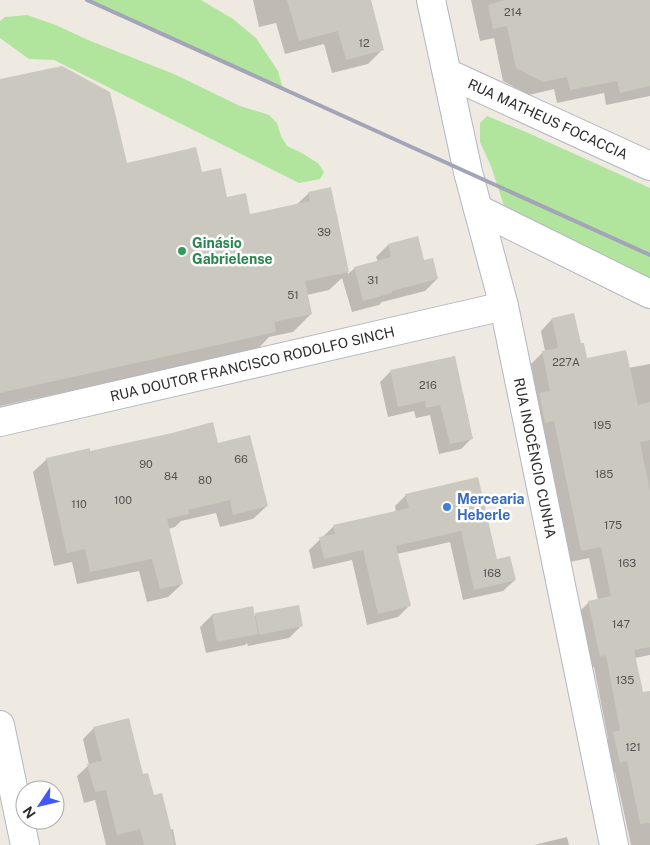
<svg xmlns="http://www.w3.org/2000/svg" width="650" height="845" font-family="'Public Sans',sans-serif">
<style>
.green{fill:#b1e59d}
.shadow{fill:#0003}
.building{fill:#cbc8bf}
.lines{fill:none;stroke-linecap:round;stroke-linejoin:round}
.minor-casing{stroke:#b4b6c1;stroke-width:30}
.secondary-casing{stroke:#b4b6c1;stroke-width:30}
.minor{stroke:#fff;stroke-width:28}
.secondary{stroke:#fff;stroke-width:28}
.rail{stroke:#a3a4b8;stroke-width:4}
.leisure-dot{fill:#2e9e5b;stroke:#fff;stroke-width:2}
.shop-dot{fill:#3f7fe0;stroke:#fff;stroke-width:2}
.labels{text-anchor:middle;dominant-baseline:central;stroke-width:5;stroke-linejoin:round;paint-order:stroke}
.number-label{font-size:11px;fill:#555452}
.street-label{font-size:14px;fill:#2e2e2e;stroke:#fff}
.leisure-label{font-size:14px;font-weight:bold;fill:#27864d;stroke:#fff;text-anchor:start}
.shop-label{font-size:14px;font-weight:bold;fill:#366cbe;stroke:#fff;text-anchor:start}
</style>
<rect width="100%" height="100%" fill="#efeae1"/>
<g class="green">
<polygon points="86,0 201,0 233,19 256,38 278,71 283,89"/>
<polygon points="27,15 56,25 88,40 174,74 240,106 269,115 277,123 281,136 287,146 300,152 318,163 324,172 320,179 299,183 54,60 29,59 0,38 0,21 5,17"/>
<polygon points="487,116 526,132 650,188 650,278 505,209 491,166 480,142 480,123"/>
</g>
<g class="shadow">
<polygon points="253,0 357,0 382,50 368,64 332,73 324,44 285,54 276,23 259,27"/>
<polygon points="471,0 650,0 650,96 606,105 604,93 557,103 554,89 529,95 503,81 494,38 480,41"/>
<polygon points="0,78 0,80 126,164 201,173 226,198 249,215 296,205 309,193 330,189 348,274 355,268 378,262 376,257 388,245 423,262 437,279 425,291 382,302 379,305 352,312 342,278 329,290 307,295 311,314 293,332 269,337 257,350 0,406"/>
<polygon points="552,319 580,345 586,359 628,368 650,364 650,655 635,658 642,694 650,692 650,845 631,845 615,772 608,774 602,745 608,739 594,667 588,668 577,614 589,602 598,600 589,558 570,562 527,406 537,396 531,364 543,352 545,351 541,331"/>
<polygon points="390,372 464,399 472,438 461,449 439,454 430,415 416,418 414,411 388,417 380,382"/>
<polygon points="217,444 267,506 253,519 220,527 216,513 181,521 175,527 168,529 182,584 168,597 147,602 139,571 77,584 72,562 54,566 33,472 47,459 90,453"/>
<polygon points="477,479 496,561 515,580 503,591 463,600 450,542 397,554 409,606 398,617 367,625 352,560 313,569 309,550 334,526 396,512 395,506 406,495"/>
<polygon points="212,615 254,617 256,615 301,626 289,638 248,646 247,643 245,645 206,653 200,627"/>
<polygon points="94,728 142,775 170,830 173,829 176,845 106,845 95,800 84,803 77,776 89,765 83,739"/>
<polygon points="567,837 569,845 534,845"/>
</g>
<g class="building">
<polygon points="287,0 371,0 384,50 346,60 338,31 299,41"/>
<polygon points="505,0 650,0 650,86 620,93 617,81 570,90 567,77 543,82 516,68 507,26 493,29 488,5"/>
<polygon points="62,66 110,92 127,163 196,147 202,172 221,168 227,197 246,193 250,214 310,201 308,192 331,187 349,272 305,281 312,314 274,322 276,332 0,393 0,79"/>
<polygon points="418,236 424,260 433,258 438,279 392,291 392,293 363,301 354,267 391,257 388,244"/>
<polygon points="574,313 581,343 584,343 587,358 626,350 638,405 650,402 650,440 640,442 650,492 650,647 634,650 643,692 650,691 650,823 640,824 627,761 620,763 613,732 620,730 606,655 600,657 588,601 611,596 601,547 581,551 554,421 545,423 539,393 550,391 542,351 558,348 552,318"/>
<polygon points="455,356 473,439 450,444 440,405 426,408 425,401 398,407 390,370"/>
<polygon points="213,422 218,443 250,435 268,506 233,515 230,500 188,510 189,514 167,519 183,584 160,589 152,559 90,572 85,549 67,553 46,458 90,448 90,451 172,433"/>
<polygon points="478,477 497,559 510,556 516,580 474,590 461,531 396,546 411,606 378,614 363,550 324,559 319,537 335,534 333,525 409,508 405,494"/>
<polygon points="299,605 303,626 259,635 255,613"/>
<polygon points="253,606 258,634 217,642 212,614"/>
<polygon points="129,718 143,774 148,773 154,795 162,793 175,845 144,845 140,829 117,835 106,790 95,792 87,764 102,761 93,727"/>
</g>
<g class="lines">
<g class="minor-casing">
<g id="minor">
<path id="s1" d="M431,0l37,172 36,134 110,539"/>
<path id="s2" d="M447,73l203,93"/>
<polyline points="478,209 650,294"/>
<path id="s3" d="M0,422l504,-116"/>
</g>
</g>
<g class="secondary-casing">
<polyline id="secondary" points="0,725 25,845"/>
</g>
<use href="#minor" class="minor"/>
<use href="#secondary" class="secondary"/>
<polyline class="rail" points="87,0 650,255"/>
</g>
<circle class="leisure-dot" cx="182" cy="251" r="5"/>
<circle class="shop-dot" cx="447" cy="507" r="5"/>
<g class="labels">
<g class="number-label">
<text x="513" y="12">214</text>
<text x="364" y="43">12</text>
<text x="324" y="232">39</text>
<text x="373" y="280">31</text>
<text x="293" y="295">51</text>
<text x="566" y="362">227A</text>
<text x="428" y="385">216</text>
<text x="602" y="425">195</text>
<text x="241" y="459">66</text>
<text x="146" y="464">90</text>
<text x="604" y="474">185</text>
<text x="171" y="476">84</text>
<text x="205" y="480">80</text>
<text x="123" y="500">100</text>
<text x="79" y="504">110</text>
<text x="613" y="525">175</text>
<text x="627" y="563">163</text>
<text x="492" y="573">168</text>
<text x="621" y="624">147</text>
<text x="625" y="680">135</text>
<text x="633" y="747">121</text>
</g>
<g class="street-label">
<text stroke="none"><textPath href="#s2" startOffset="111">RUA MATHEUS FOCACCIA</textPath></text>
<text stroke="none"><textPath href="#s3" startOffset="259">RUA DOUTOR FRANCISCO RODOLFO SINCH</textPath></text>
<text stroke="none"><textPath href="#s1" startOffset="470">RUA INOCÊNCIO CUNHA</textPath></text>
</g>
<g class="leisure-label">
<text x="192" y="243">Ginásio<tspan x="192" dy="16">Gabrielense</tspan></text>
</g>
<g class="shop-label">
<text x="457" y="499">Mercearia<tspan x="457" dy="16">Heberle</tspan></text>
</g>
</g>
<g transform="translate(40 805) rotate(235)"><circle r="24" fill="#ffffff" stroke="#ababab"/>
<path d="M0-4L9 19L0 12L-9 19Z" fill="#4157fc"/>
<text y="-8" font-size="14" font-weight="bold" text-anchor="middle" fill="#2e2e2e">N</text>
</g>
</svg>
